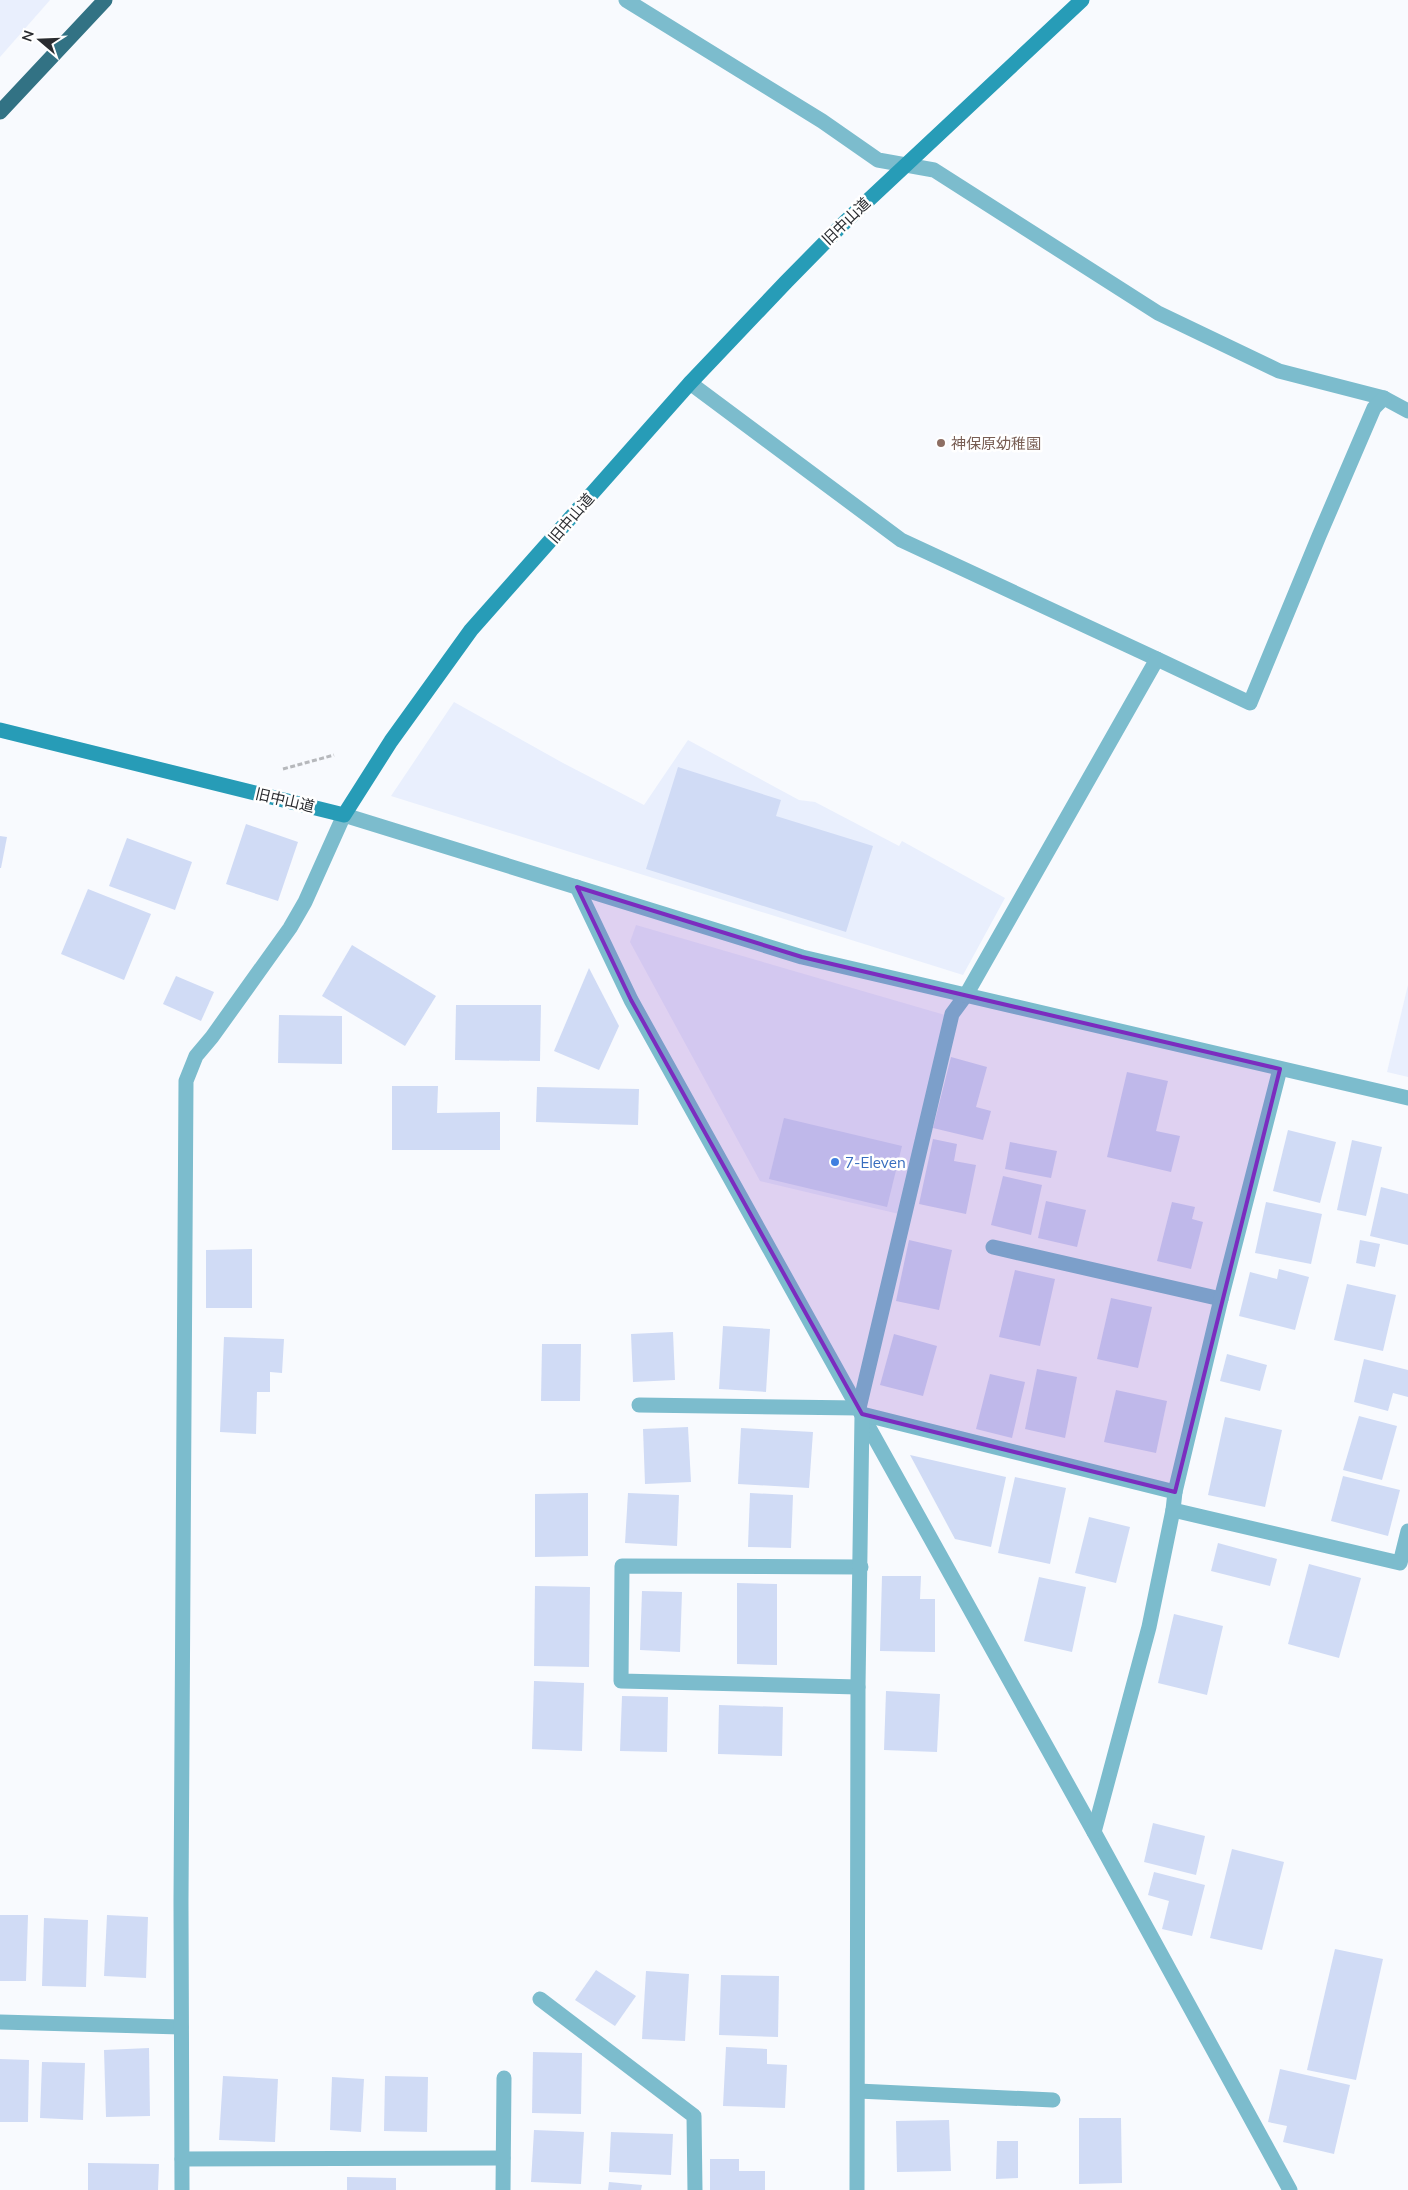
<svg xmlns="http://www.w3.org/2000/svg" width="1408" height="2190" font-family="Mulish,'Noto Sans JP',sans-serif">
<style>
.built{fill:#e9effd}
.building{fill:#d0dbf5}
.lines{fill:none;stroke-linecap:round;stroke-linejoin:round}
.path{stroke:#b6b8bc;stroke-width:3;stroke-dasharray:5 2.5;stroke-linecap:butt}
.service{stroke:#7cbccd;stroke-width:15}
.minor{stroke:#7cbccd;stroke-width:15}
.tertiary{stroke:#7cbccd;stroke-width:15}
.secondary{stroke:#279cb7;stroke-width:15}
.trunk{stroke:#327284;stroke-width:15}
.marked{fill:#7b2cbf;fill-opacity:0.2;stroke:#7b2cbf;stroke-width:4;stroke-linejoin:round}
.education-dot{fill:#8d6e63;stroke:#fff;stroke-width:2}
.shop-dot{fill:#3f7fe0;stroke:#fff;stroke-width:2}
.labels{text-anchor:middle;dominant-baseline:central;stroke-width:5;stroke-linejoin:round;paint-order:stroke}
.street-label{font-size:15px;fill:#2a2c30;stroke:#fff}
.education-label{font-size:15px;fill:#785e54;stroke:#fff;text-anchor:start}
.shop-label{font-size:15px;fill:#366cbe;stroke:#fff;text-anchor:start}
</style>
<rect width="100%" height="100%" fill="#f8fafe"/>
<g class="built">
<polygon points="0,0 50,0 0,57"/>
<polygon points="454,702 563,763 644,805 688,740 799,800 815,802 899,846 902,841 1005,898 963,975 391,796"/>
<polygon points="636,925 945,1015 899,1214 760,1181 630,942"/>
<polygon points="1408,985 1408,1077 1387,1072"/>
</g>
<g class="building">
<polygon points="678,767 781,800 776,816 873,846 846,932 646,869"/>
<polygon points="246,824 298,842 278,901 226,884"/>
<polygon points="0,836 7,837 1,868 0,868"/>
<polygon points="127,838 192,862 175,910 109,886"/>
<polygon points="88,889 151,914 124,980 61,954"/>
<polygon points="352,945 436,996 405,1046 322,996"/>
<polygon points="589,968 619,1026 599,1070 554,1051"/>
<polygon points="176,976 214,992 201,1021 163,1004"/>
<polygon points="456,1005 541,1005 540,1061 455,1060"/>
<polygon points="279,1015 342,1016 342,1064 278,1063"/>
<polygon points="951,1057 987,1067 976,1107 991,1111 983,1140 933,1128"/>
<polygon points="1127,1072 1168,1081 1156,1131 1180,1136 1171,1172 1107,1157"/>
<polygon points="392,1086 438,1086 437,1113 500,1112 500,1150 392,1150"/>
<polygon points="537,1087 639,1089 638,1125 536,1122"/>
<polygon points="784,1118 902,1146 887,1207 769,1179"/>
<polygon points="1288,1130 1336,1142 1320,1203 1273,1191"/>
<polygon points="933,1139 957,1144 954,1161 976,1165 966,1214 919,1204"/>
<polygon points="1352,1140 1382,1147 1366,1216 1337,1210"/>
<polygon points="1010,1142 1057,1151 1051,1178 1005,1169"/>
<polygon points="1003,1176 1042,1185 1031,1235 991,1225"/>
<polygon points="1381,1187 1408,1194 1408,1245 1370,1236"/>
<polygon points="1046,1201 1086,1210 1077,1247 1038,1238"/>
<polygon points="1172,1202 1195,1207 1192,1219 1203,1222 1191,1269 1157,1261"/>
<polygon points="1266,1202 1322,1214 1311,1264 1255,1253"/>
<polygon points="909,1240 952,1250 939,1310 896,1301"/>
<polygon points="1360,1240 1380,1244 1375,1267 1356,1263"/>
<polygon points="252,1249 252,1308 206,1308 206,1250"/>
<polygon points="1279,1269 1309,1277 1295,1330 1239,1316 1250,1272 1277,1279"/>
<polygon points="1015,1270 1055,1279 1040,1346 999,1337"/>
<polygon points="1347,1284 1396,1295 1383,1351 1334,1340"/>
<polygon points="1111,1298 1152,1307 1138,1368 1097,1359"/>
<polygon points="723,1326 770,1329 766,1392 719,1389"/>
<polygon points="673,1332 675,1380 633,1382 631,1334"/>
<polygon points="894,1334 937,1346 923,1396 880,1385"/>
<polygon points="224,1337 284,1339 282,1373 270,1372 270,1392 257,1392 256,1434 220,1432"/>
<polygon points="542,1344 581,1344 580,1401 541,1401"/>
<polygon points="1227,1354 1267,1365 1260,1391 1220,1381"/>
<polygon points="1364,1359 1408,1370 1408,1397 1393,1393 1388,1411 1354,1402"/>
<polygon points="1037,1369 1077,1377 1065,1438 1025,1429"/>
<polygon points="990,1374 1025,1382 1012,1438 976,1429"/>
<polygon points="1116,1390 1167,1401 1156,1453 1104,1442"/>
<polygon points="1359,1416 1397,1426 1382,1480 1343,1470"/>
<polygon points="1225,1417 1282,1430 1265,1507 1208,1495"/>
<polygon points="688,1427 691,1482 645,1484 643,1429"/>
<polygon points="741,1428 813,1432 809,1488 738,1484"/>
<polygon points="910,1455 1006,1477 991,1547 955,1539"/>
<polygon points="1343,1476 1400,1490 1388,1536 1331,1521"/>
<polygon points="1015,1477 1066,1488 1050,1564 998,1553"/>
<polygon points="588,1493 588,1556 535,1557 535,1494"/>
<polygon points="628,1493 679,1495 677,1546 625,1543"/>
<polygon points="750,1493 793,1495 791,1548 748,1547"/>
<polygon points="1089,1517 1130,1527 1116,1583 1075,1573"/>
<polygon points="1218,1543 1277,1559 1270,1586 1211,1571"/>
<polygon points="1309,1564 1361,1578 1339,1658 1288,1644"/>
<polygon points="882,1576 921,1576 920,1599 935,1599 935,1652 880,1651"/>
<polygon points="1039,1577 1086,1587 1072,1652 1024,1641"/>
<polygon points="737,1583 777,1584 777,1665 737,1664"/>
<polygon points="535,1586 590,1587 589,1667 534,1666"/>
<polygon points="642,1591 682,1592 680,1652 640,1650"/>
<polygon points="1174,1614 1223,1626 1207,1695 1158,1683"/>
<polygon points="534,1681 584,1683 582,1751 532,1749"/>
<polygon points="886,1691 940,1694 937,1752 884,1750"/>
<polygon points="622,1696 668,1697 667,1752 620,1751"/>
<polygon points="719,1705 783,1707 782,1756 718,1754"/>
<polygon points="1153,1823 1205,1836 1196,1875 1144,1862"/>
<polygon points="1232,1849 1284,1862 1262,1950 1210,1938"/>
<polygon points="1154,1872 1205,1885 1192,1936 1162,1929 1169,1901 1148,1895"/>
<polygon points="0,1915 28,1915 26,1981 0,1981"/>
<polygon points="107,1915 148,1917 146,1978 104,1976"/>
<polygon points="44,1918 88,1920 86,1987 42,1986"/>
<polygon points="1335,1949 1383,1959 1356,2080 1307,2070"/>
<polygon points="596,1970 636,1996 615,2026 575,2000"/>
<polygon points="646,1971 689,1974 685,2041 642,2039"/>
<polygon points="721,1975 779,1976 778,2037 719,2035"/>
<polygon points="726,2047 767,2049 767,2064 787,2065 785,2108 723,2106"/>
<polygon points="149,2048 150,2116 106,2117 104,2050"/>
<polygon points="533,2052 582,2053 581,2114 532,2113"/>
<polygon points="0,2059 29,2060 28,2122 0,2122"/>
<polygon points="42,2062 85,2063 83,2120 40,2118"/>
<polygon points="1280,2069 1350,2085 1334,2154 1283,2142 1287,2126 1268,2122"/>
<polygon points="223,2076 278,2079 275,2142 219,2140"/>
<polygon points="385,2076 428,2077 427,2132 384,2131"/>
<polygon points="332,2077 364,2079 361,2132 330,2130"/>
<polygon points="1079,2118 1121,2118 1122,2183 1079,2184"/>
<polygon points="949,2120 951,2171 897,2172 896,2121"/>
<polygon points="534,2130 584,2132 581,2184 531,2182"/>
<polygon points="611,2132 673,2134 671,2175 609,2172"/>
<polygon points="997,2141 1018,2141 1018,2178 996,2179"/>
<polygon points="710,2159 739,2159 739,2171 765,2171 765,2190 710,2190"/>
<polygon points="88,2163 159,2164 158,2190 88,2190"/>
<polygon points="347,2177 396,2178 396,2190 347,2190"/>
<polygon points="609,2182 642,2185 641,2190 608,2190"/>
</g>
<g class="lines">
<polyline class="path" points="283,769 334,755"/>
<g class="service">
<polyline points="690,383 901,540 1157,659"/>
<polyline points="859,1408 952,1014 966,995"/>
</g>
<g class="minor">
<polyline points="626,0 822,121 878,160 934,170 1158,313 1279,371 1384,398 1408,411"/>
<polyline points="577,887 631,1000 1094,1832 1290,2190"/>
<polyline points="966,995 1157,659 1250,703 1319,536 1374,408 1384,398"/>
<polyline points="993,1247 1221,1299"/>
<polyline points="639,1405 859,1408"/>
<polyline points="862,1414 1175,1492 1221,1299 1280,1069"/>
<polyline points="1173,1510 1400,1563 1408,1531"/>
<polyline points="858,1687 621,1681 622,1566 861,1567"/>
<polyline points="1094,1832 1149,1627 1173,1510 1175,1492"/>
<polyline points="540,1999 694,2116 695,2190"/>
<polyline points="0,2022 181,2027"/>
<polyline points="858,2091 1053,2100"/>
<polyline points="182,2159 503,2158"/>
<polyline points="182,2190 181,1902 186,1081 196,1056 212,1037 290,928 305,902 344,815"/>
<polyline points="503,2190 504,2078"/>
<polyline points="857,2190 858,1687 862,1415"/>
</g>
<polyline class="tertiary" points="344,815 802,957 1408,1098"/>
<polyline class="secondary" points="0,730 344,815 391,741 471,630 690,383 786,282 845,222 1082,0"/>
<polyline class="trunk" points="0,112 105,0"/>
</g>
<path class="marked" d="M577,887l225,70 478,112 -105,423 -313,-78 -231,-414z"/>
<circle class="education-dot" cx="941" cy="443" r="5"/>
<circle class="shop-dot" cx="835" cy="1162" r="5"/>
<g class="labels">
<g class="street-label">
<text transform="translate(846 221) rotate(-44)">旧中山道</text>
<text transform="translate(571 518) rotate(-49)">旧中山道</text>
<text transform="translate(285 800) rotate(13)">旧中山道</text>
</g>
<g class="education-label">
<text x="951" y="443">神保原幼稚園</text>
</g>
<g class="shop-label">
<text x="845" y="1162">7-Eleven</text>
</g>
</g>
<g transform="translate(40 40) rotate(289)" stroke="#ffffff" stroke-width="4" paint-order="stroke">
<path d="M0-4L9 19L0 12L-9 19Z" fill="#2a2c30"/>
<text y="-8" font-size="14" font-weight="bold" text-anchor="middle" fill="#2a2c30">N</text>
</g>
</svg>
